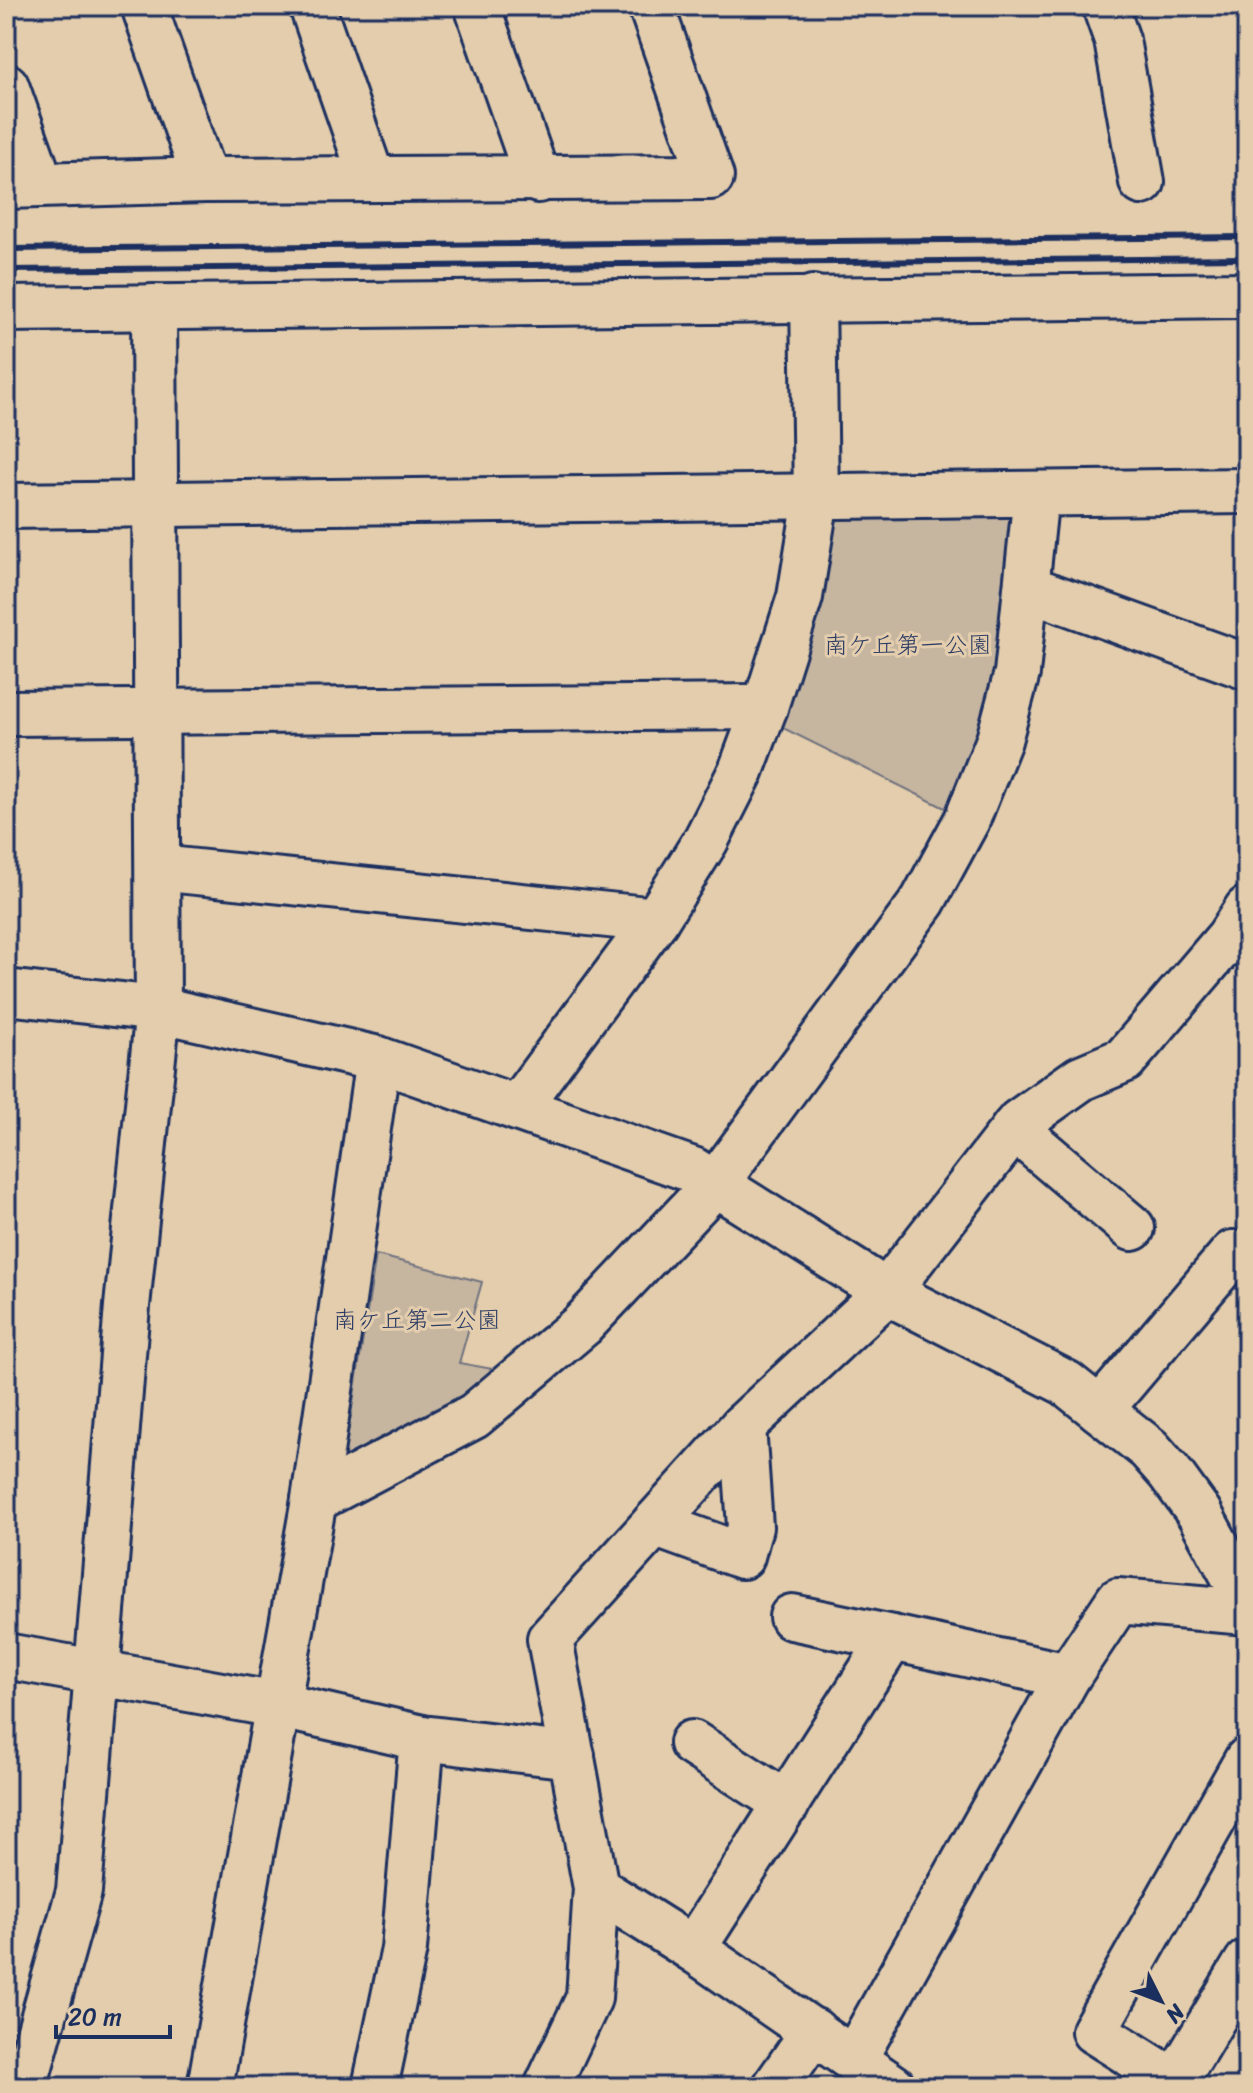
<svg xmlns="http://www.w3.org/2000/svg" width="1253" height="2093" font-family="Sriracha,'Klee One',sans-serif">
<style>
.green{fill:#c6b6a0;stroke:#70727f;stroke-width:2}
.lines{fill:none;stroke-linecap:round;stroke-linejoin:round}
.minor-casing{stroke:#1b2f5e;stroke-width:50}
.minor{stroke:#e3cdac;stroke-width:44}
.rail{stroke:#1b2f5e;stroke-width:6}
.labels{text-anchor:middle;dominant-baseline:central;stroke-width:6;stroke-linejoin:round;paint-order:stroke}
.park-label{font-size:24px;fill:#2c3c65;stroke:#e3cdac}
</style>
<rect width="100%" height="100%" fill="#e3cdac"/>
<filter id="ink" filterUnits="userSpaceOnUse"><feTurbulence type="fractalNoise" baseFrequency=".0125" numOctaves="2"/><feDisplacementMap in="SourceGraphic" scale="16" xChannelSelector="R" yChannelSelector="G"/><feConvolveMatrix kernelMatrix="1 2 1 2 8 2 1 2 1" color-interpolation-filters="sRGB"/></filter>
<g filter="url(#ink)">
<g class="green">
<polygon points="1008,513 1021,523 1003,664 953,812 779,726 805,658 818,605 827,531 842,515"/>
<polygon points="376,1255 482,1282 459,1363 504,1371 466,1400 343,1466"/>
</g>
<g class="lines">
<g class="minor-casing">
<g id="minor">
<polyline points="144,6 205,180"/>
<polyline points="312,6 372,179"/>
<polyline points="477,6 538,180"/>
<polyline points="1105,6 1117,40 1142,182"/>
<polyline points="6,86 41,184"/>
<polyline points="6,186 205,180 711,177 651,6"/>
<polyline points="6,309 1247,295"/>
<polyline points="6,506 1247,491"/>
<polyline points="1028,588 1247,667"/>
<polyline points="6,713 765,707"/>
<polyline points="158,868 656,920"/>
<polyline points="6,992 158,1009 378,1059 693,1170 887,1292 1066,1383 1149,1449 1170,1473 1199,1513 1247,1601"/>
<polyline points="519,1105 656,920 706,840 741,771 765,707 800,597 816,498 813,298"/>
<polyline points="1014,1128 1132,1228"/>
<polyline points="1100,1410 1233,1253"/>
<polyline points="314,1500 474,1416 582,1325 716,1183 923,901 967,820 999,740 1017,673 1036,494"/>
<polyline points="654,1524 742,1556 750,1527 743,1426"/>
<polyline points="792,1617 892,1638"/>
<polyline points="6,1656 277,1705 422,1738 572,1756"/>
<polyline points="692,1743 787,1804"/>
<polyline points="1247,1760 1094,2031 1175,2082 1247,1962"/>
<polyline points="596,1888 693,1949 893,2087"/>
<polyline points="693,1949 892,1638 1068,1676"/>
<polyline points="854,2059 1068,1676 1118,1601 1247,1612"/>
<polyline points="24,2087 79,1891 127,1306 158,1009 154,307"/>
<polyline points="210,2087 314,1500 378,1059"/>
<polyline points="375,2087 404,1949 422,1738"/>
<polyline points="547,2087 589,1998 596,1888 550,1639 743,1426 887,1292 1019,1122 1081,1078 1124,1060 1229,937 1247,909"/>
<polyline points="775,2087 814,2031"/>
</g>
</g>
<use href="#minor" class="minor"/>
<g class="rail">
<polyline points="6,249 1247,237"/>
<polyline points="6,270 1247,258"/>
</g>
</g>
</g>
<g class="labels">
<g class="park-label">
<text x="908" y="645">南ケ丘第一公園</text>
<text x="417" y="1320">南ケ丘第二公園</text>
</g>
</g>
<rect width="1253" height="2093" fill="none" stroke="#e3cdac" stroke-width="32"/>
<rect x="16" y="16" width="1221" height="2061" fill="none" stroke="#1b2f5e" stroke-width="3" filter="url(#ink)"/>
<g transform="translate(1161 2001) rotate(132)" stroke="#e3cdac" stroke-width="6" paint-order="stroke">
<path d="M0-6L14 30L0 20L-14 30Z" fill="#1b2f5e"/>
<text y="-12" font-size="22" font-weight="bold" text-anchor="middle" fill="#1b2f5e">N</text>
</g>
<path d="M56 2025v12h114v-12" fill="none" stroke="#1b2f5e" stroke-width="4"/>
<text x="68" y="2025" font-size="24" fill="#1b2f5e" stroke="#e3cdac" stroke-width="6" paint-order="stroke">20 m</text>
</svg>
